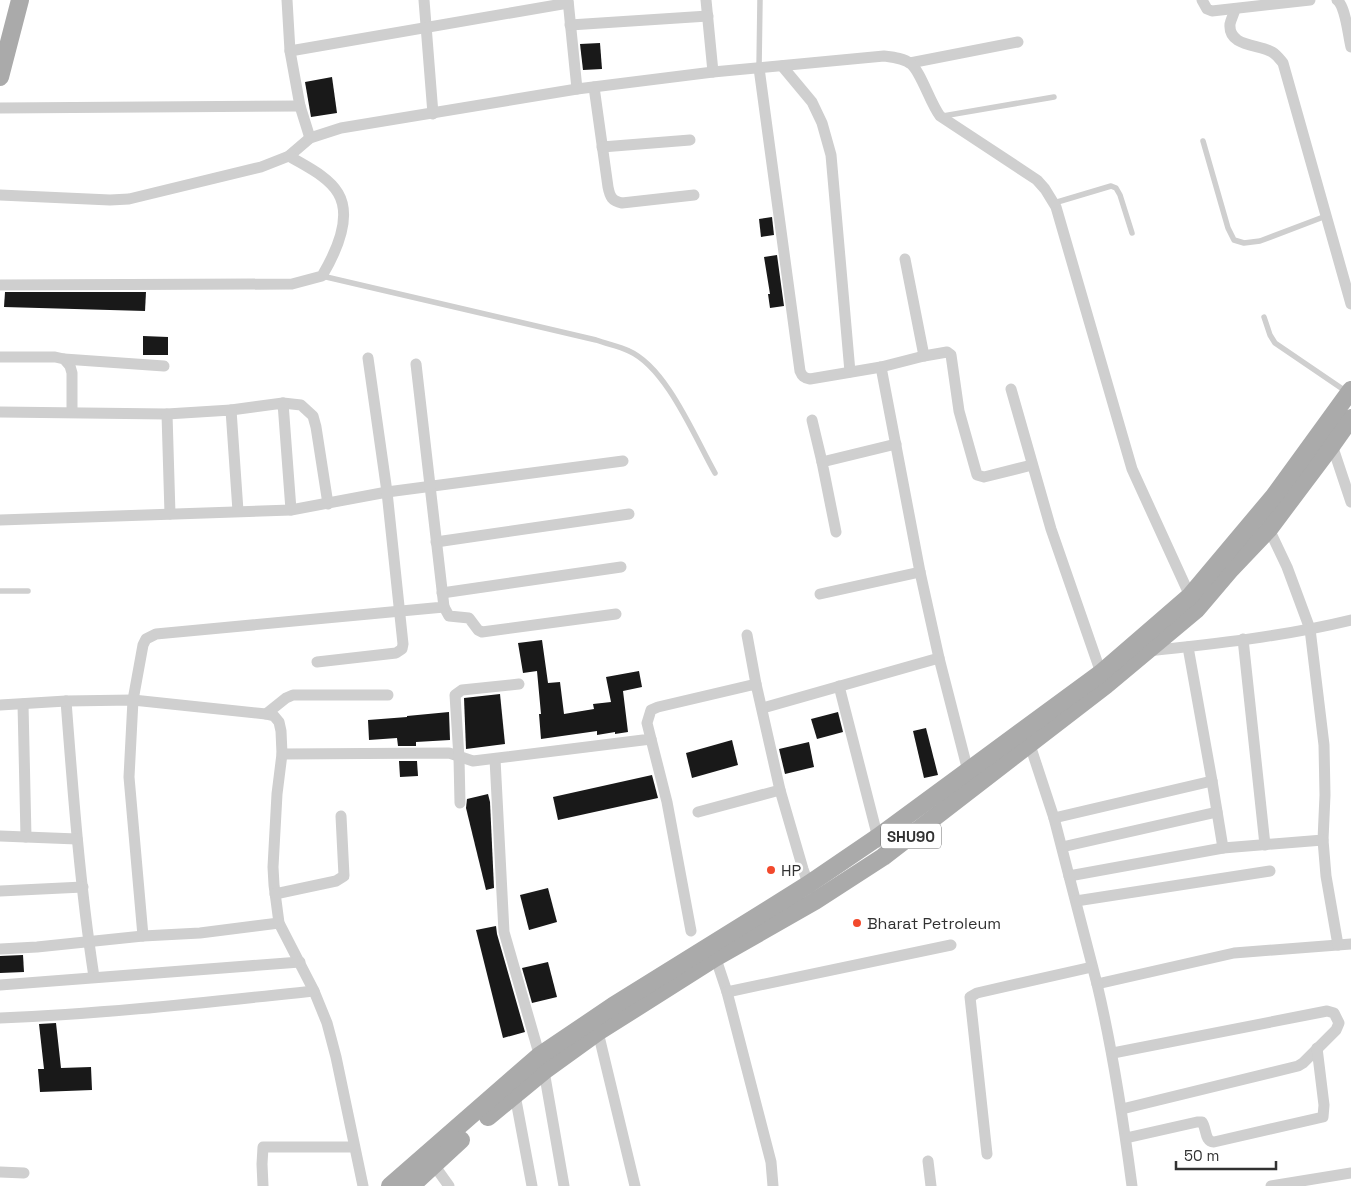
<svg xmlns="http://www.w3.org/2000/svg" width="1351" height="1186" font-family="'Space Grotesk',sans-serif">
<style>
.building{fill:#191919}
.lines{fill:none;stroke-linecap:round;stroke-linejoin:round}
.lane{stroke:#cfcfcf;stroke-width:5.5}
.street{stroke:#cfcfcf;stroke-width:11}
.primary{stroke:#aaa;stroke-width:18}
.poi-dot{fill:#f2492c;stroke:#fff;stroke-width:2}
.labels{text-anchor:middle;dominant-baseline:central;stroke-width:5;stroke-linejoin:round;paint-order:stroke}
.shield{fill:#fff;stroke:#707070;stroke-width:1}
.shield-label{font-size:15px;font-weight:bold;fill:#323232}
.poi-label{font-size:16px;fill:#323232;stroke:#fff;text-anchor:start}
</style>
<rect width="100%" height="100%" fill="#fff"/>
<g class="building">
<polygon points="600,43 602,69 583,70 580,44"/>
<polygon points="332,77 337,113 311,117 305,82"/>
<polygon points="772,217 774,235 761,237 759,219"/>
<polygon points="777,255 784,306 770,308 768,294 770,294 764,257"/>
<polygon points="5,292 146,292 145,311 4,307"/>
<polygon points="143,336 168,337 168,355 143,355"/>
<polygon points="542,640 548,683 560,682 564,714 594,709 593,704 611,702 606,677 639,671 642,687 623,691 628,732 615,734 615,732 597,735 597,731 541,739 539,714 541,714 537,671 523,673 518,643"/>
<polygon points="500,694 505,744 466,749 464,698"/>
<polygon points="449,712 450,740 416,742 416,746 398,746 397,738 369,740 368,720 407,717 407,716"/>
<polygon points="838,712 843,732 817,739 811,719"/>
<polygon points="926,728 938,775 924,778 913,731"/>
<polygon points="732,740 738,765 692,778 686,753"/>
<polygon points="809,742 814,767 785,774 779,749"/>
<polygon points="399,761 417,761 418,776 400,777"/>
<polygon points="652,775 658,798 558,820 553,797"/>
<polygon points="488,794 490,802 494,888 486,890 466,808 467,799"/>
<polygon points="548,888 557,922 529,930 520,895"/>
<polygon points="496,926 497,934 525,1032 503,1038 476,930"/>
<polygon points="23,955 24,972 0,973 0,956"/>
<polygon points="548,962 557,997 532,1003 522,968"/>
<polygon points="56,1023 61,1068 91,1067 92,1090 40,1092 38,1069 44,1069 39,1024"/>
</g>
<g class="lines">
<g class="lane">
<polyline points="759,68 760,0"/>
<polyline points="943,116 1054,97"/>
<polyline points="1203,141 1228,228 1234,240 1244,243 1260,241 1326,216"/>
<polyline points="1054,203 1111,186 1116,188 1120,195 1132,233"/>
<path d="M322,276l274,64c11,4 23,6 33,11 38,17 66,87 86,122"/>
<polyline points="1264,317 1270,335 1275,343 1347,392"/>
<polyline points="0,591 28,591"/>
</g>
<g class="street">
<polyline points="287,0 290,51 300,106 310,138"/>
<polyline points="424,0 433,114"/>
<polyline points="568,0 577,89"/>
<polyline points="706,0 713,72"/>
<polyline points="1202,0 1207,9 1212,11 1310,0"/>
<path d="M1337,0c9,7 11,36 14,47"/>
<path d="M1235,9c-1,5 -4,10 -5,15 -2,23 29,20 42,28 5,3 7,6 11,11l68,241"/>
<polyline points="570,25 708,16"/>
<polyline points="290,51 568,3"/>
<polyline points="910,63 1018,42"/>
<polyline points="782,66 812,102 822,123 831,155 850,372"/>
<path d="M759,68l41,303c2,5 4,7 10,8l71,-12 43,-11 23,-4 4,3 8,56 18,64 7,2 48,-12"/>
<path d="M594,87l14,100c2,10 4,14 14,16l72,-8"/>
<polyline points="0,108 300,106"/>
<polyline points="602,147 690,140"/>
<path d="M0,195l110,5 19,-1 132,-32 28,-11 21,-18 31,-10 236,-39 136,-17 171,-16c8,1 20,2 27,8 10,8 19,39 29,52l97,64 8,9 11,18 76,262 58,127"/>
<polyline points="905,259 924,356"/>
<path d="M0,285l292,-1 30,-8c13,-22 31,-58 16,-83 -10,-17 -33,-27 -49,-37"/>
<polyline points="0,357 55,357 64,359 70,366 72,373 72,412"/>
<polyline points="64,359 164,366"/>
<polyline points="1011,389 1051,529 1101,673"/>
<polyline points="283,403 301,405 313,416 316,427 328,504"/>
<polyline points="231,410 283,403 291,510"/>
<polyline points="0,412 167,414"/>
<polyline points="812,420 822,462"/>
<polyline points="1332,445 1351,502"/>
<polyline points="170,514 167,414 231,410 238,511"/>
<polyline points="0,520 291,510 387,492 623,461"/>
<polyline points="1269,529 1287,567 1310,629 1324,745 1325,795 1323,840 1223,848 1069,876 1097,984 1234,953 1351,944"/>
<polyline points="836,532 822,462 896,444"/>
<polyline points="436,542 629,514"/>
<polyline points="442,593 621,567"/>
<polyline points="820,594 920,572"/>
<polyline points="444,607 449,616 469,618 478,630 482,632 616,614"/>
<polyline points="747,635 756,684"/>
<polyline points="1243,639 1265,845"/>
<path d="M1148,651c67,-7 137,-15 203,-31"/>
<polyline points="939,658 969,775"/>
<polyline points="317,662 396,653 402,649 403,644 387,492 368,358"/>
<polyline points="839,686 879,842"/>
<path d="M66,701c7,92 14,185 28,276"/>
<polyline points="23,704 26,837"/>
<polyline points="0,705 66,701 133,700 266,714 274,716 279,722 281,731 282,754 277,794 273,867 274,885 279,923 314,991 327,1023 336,1057 363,1186"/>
<polyline points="763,708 939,658 920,572 881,367"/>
<polyline points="266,714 286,698 293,695 388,695"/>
<polyline points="651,739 667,802 691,931"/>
<polyline points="1028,739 1054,818"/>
<polyline points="282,754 449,753 473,761 651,739 647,723 651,710 658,707 756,684 780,790 803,869 810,889"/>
<polyline points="495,759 504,932 544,1071 564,1186"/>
<polyline points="1212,781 1223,848"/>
<polyline points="460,803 459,758 455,695 462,690 519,684"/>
<polyline points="698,812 780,790"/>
<polyline points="0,836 77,839"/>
<polyline points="1323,840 1326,876 1338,945"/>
<polyline points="1062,847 1217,812"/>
<polyline points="1069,876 1054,818 1212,781 1188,647"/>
<polyline points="0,891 83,887"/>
<polyline points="275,894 336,881 344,876 341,816"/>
<polyline points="1076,901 1270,871"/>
<polyline points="143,936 129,777 133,700 143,645 146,639 156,634 444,607 416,364"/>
<polyline points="0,949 37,947 143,936 200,933 279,923"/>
<polyline points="714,953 727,992 771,1162 773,1186"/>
<path d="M1097,984c16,67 26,134 35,202"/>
<polyline points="0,985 300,962"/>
<polyline points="727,992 951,945"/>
<path d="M0,1018c105,-4 209,-16 314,-27"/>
<polyline points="598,1032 635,1186"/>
<polyline points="1113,1053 1327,1011 1334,1013 1339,1023 1336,1030 1303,1063 1298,1066 1122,1109"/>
<polyline points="515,1095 532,1186"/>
<path d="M1126,1138l71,-16h5c5,7 2,19 12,20l109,-25 1,-12 -7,-57"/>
<polyline points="987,1154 970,997 977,993 1092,967"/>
<polyline points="928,1161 931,1186"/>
<polyline points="434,1165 449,1186"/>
<polyline points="0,1172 24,1173"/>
<polyline points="263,1186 262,1164 263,1147 353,1147"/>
<polyline points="1271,1186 1351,1173"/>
</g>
<g class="primary">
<polyline points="0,77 20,0"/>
<polyline points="488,1117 544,1071 598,1032 715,958 815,901 883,857 1106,685 1197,609 1231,569 1269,529 1332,445 1351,418"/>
<polyline points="390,1186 539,1056 613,1006 809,884 878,837 1101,673 1190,596 1274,496 1351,390"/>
<polyline points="411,1186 461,1140"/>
</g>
</g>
<g class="poi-dot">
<circle cx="771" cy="870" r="5"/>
<circle cx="857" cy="923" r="5"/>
</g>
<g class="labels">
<rect class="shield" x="881" y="823.5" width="60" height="25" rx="4"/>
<g class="shield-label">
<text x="911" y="836">SHU90</text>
</g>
<g class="poi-label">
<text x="781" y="870">HP</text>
<text x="867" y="923">Bharat Petroleum</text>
</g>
</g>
<path d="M1176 1161v8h100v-8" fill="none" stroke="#323232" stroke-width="2.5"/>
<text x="1184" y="1161" font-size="15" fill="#323232" stroke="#ffffff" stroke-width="4" paint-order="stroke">50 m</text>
</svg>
